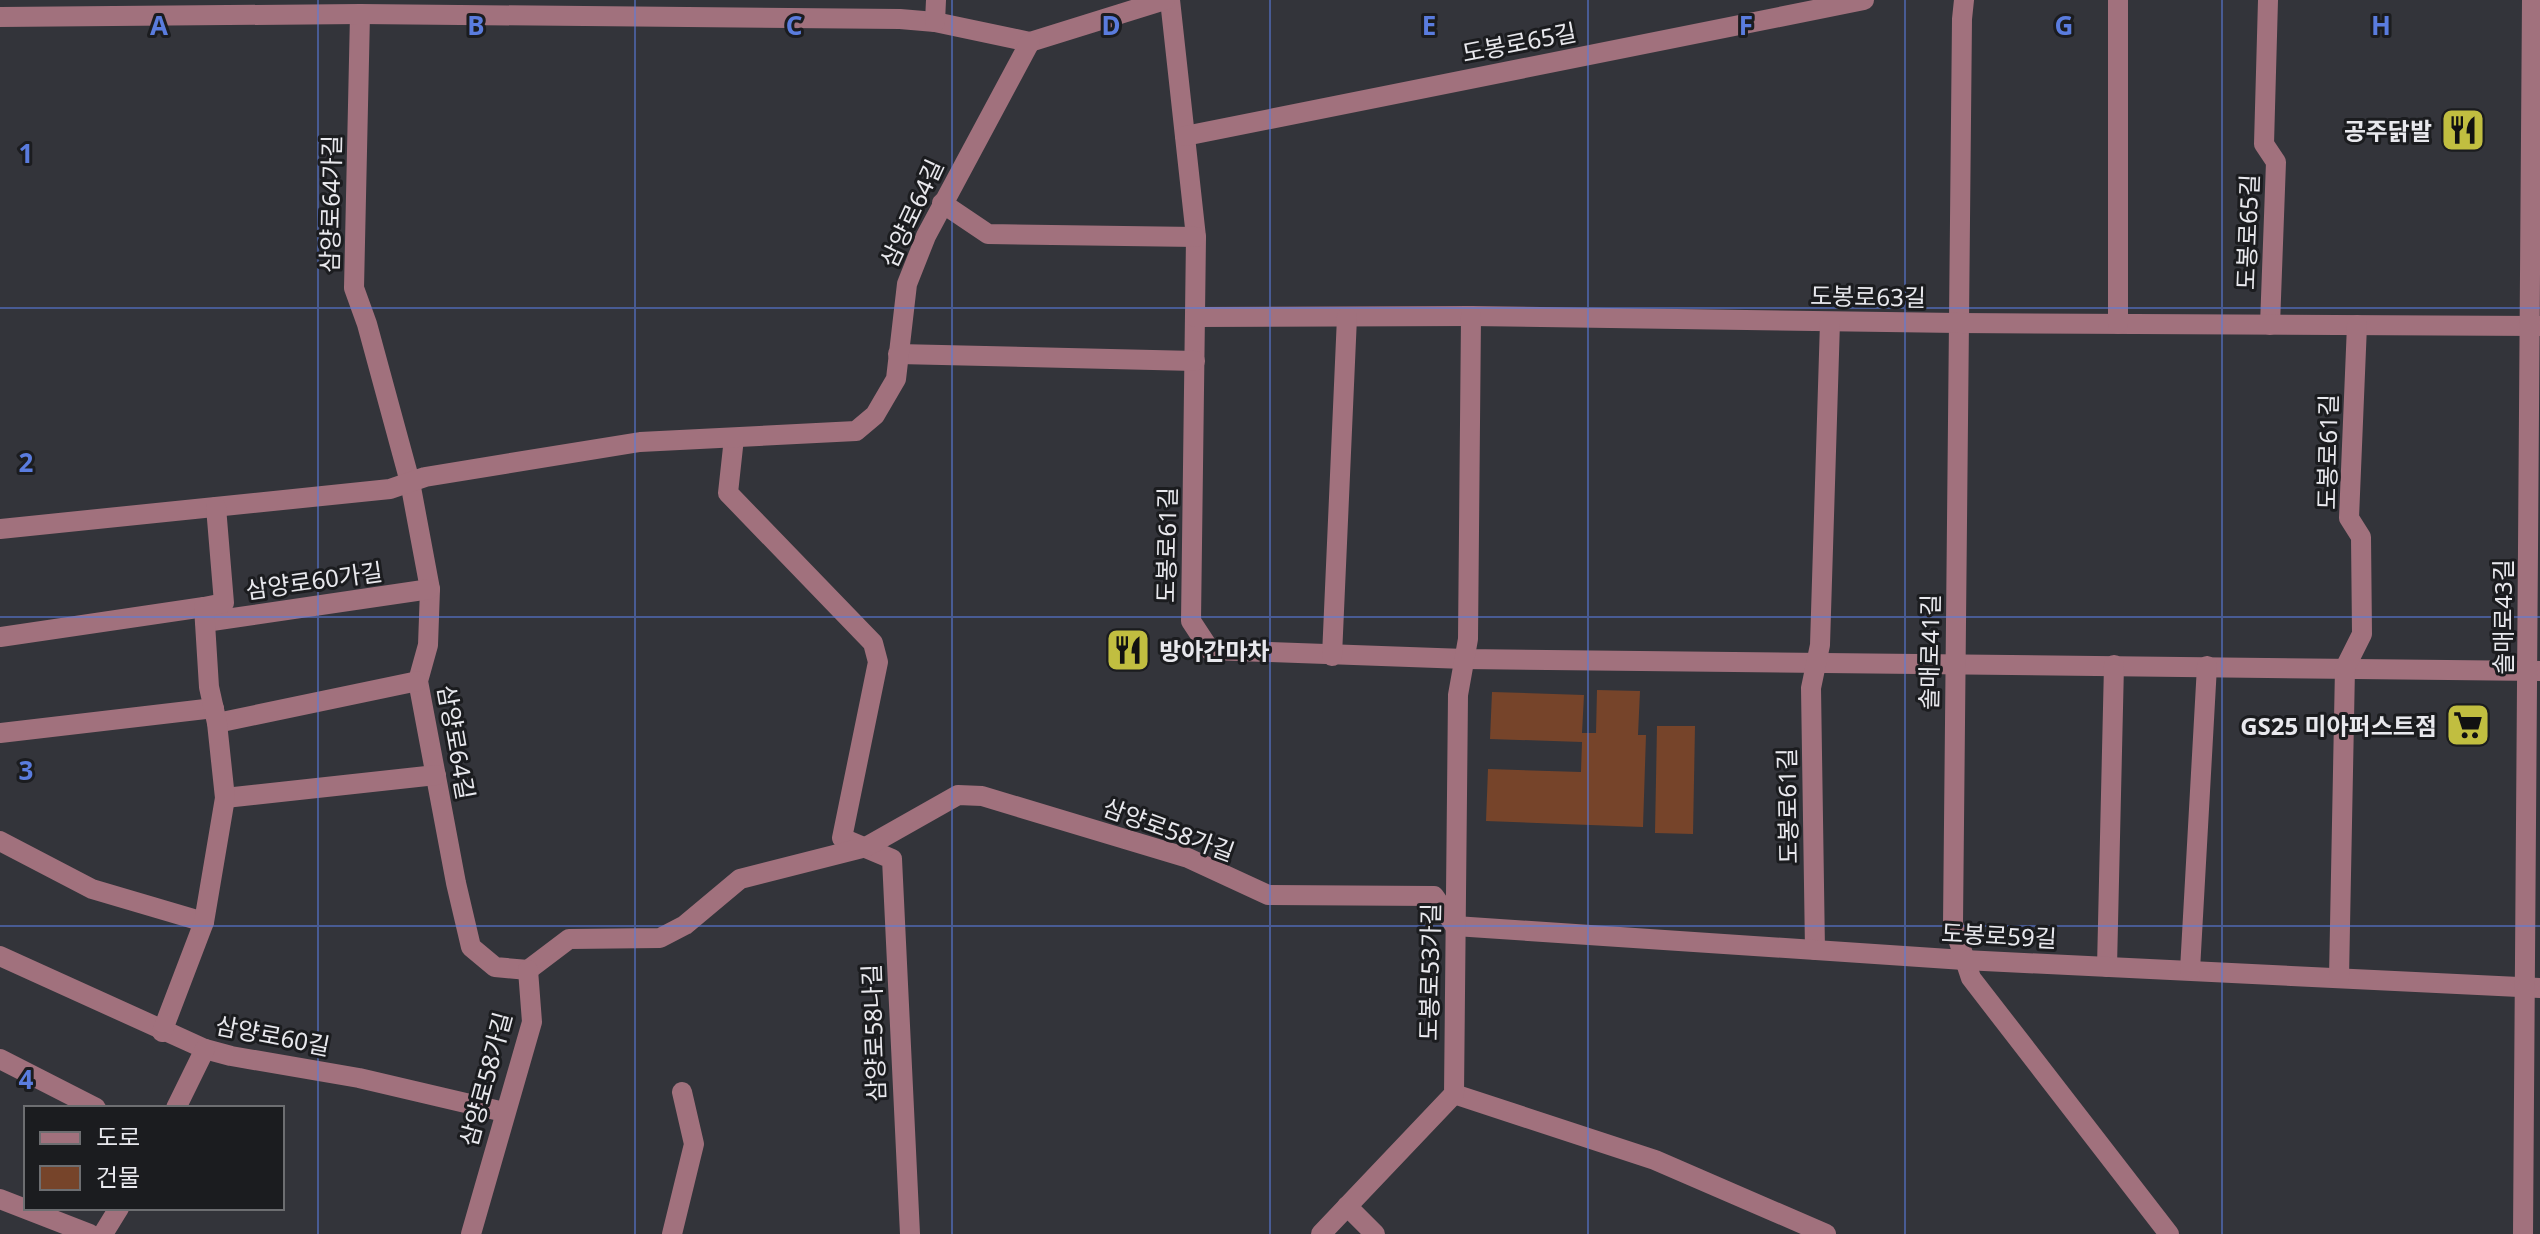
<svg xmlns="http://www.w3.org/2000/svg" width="2540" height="1234" font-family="'Noto Sans','Noto Sans KR',sans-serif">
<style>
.building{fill:#76442a}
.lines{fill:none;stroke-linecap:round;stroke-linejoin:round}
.minor{stroke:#a1717d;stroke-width:20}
.grid{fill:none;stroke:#5a7cde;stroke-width:2;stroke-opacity:0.55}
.labels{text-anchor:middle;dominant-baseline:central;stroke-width:6;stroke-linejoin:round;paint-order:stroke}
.street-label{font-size:24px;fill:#e8e8ed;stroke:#1b1c1f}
.poi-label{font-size:24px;font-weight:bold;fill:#e8e8ed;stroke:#1b1c1f;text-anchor:end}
.grid-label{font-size:26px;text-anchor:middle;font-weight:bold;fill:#5a7cde;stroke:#1b1c1f;stroke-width:6;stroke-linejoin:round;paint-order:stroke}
</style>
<rect width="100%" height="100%" fill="#33343a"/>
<g class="building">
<polygon points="1597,690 1640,691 1638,735 1646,735 1643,827 1486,821 1488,769 1581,772 1582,742 1490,739 1492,692 1584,695 1582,733 1596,733"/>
<polygon points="1657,726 1695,726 1693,834 1655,833"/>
</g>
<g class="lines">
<g class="minor">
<polyline points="1170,0 1196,237 1191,621 1210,650 1465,659 2540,671"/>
<polyline points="1964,0 1962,19 1953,924 1971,978 2169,1234"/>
<polyline points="2268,0 2264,144 2276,162 2270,325"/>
<polyline points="360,14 354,288 367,324 410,482 430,589 428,645 418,681 456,883 471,947 495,967 528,970"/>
<polyline points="0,17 360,14 900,19 935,22 1030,42"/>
<polyline points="935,22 936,0"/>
<polyline points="1030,42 1165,0"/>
<polyline points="1185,136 1864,0"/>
<polyline points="942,203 988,234 1196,237"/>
<polyline points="1195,317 1471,316 1958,323 2540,326"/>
<polyline points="2118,324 2118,0"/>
<polyline points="898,354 1195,361"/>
<polyline points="734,438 728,493 873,643 878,662 842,838 892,859 910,1234"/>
<polyline points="0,529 390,489 425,477 640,442 856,431 875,415 896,379 907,284 926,236 1030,42"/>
<polyline points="205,622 430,589"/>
<polyline points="0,637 204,607"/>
<polyline points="1332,656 1347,317"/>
<polyline points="217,723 418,681"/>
<polyline points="0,733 214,708"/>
<polyline points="225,798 436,775"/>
<polyline points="0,841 92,889 204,922"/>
<polyline points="1815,950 1811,688 1820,645 1830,322"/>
<polyline points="0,956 205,1049 231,1056 359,1078 504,1112"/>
<polyline points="2107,967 2114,665"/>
<polyline points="528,970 569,939 660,938 685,925 740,879 866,847 958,795 982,796 1188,858 1268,895 1434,896 1455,926 1964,960 2540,988"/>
<polyline points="2190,970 2207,666"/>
<polyline points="2339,978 2345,668 2362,634 2361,537 2349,518 2357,325"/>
<polyline points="162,1032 204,922 225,798 217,723 209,687 204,607 224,603 216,507"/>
<polyline points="0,1059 96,1108"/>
<polyline points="1454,1094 1655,1160 1826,1234"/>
<polyline points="176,1108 205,1049"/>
<polyline points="0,1199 90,1234"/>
<polyline points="1347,1206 1375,1234"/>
<polyline points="103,1234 119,1208"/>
<polyline points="471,1234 532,1022 528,970"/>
<polyline points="672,1234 694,1144 682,1092"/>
<polyline points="1321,1234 1454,1094 1458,695 1468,639 1471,316"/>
<polyline points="2523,1234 2532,0"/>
</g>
</g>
<path class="grid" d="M318,0v1234M635,0v1234M952,0v1234M1270,0v1234M1588,0v1234M1905,0v1234M2222,0v1234M0,308h2540M0,617h2540M0,926h2540"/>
<defs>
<g id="restaurant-square" transform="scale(2.3)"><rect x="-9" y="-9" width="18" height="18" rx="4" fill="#c1be40" stroke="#1b1c1f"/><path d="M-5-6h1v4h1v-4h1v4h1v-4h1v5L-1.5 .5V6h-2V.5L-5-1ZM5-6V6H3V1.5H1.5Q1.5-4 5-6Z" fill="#111"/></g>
<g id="supermarket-square" transform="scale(2.3)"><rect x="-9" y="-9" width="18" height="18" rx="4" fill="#c1be40" stroke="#1b1c1f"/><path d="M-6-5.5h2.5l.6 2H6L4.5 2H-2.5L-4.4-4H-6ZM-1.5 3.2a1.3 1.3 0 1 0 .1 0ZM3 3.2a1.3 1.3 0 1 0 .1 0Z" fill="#111"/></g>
</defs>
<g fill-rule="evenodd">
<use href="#restaurant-square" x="2463" y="130"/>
<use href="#restaurant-square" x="1128" y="650"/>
<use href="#supermarket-square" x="2468" y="725"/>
</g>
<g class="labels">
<g class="street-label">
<text transform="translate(1519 42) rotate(-11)">도봉로65길</text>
<text transform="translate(330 204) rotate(-89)">삼양로64가길</text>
<text transform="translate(911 213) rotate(-65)">삼양로64길</text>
<text transform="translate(2247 232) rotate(-88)">도봉로65길</text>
<text transform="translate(1868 296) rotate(1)">도봉로63길</text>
<text transform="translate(2327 452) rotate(-89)">도봉로61길</text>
<text transform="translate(1166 545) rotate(-89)">도봉로61길</text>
<text transform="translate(314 580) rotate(-8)">삼양로60가길</text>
<text transform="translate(2502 617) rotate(-90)">솔매로43길</text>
<text transform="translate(1929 652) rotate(-89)">솔매로41길</text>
<text transform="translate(457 742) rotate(80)">삼양로64길</text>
<text transform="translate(1787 806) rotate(-91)">도봉로61길</text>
<text transform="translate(1169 829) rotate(20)">삼양로58가길</text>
<text transform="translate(1999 935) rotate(3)">도봉로59길</text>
<text transform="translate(1429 972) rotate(-89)">도봉로53가길</text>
<text transform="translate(873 1033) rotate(-92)">삼양로58나길</text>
<text transform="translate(273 1035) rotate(11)">삼양로60길</text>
<text transform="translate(485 1079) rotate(-75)">삼양로58가길</text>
</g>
<g class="poi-label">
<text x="2432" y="130">공주닭발</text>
<text x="1159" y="650" text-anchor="start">방아간마차</text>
<text x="2437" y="725">GS25 미아퍼스트점</text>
</g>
</g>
<g class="grid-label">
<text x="159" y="35">A</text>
<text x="476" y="35">B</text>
<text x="794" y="35">C</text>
<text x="1111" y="35">D</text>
<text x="1429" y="35">E</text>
<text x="1746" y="35">F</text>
<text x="2064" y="35">G</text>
<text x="2381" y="35">H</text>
<text x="26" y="163">1</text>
<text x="26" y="472">2</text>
<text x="26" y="780">3</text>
<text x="26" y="1089">4</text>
</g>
<rect x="24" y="1106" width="260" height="104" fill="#1b1c1f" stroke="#6d6e71" stroke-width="2"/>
<rect x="40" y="1132" width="40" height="12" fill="#a1717d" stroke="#6d6e71" stroke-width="2"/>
<text x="96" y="1146" font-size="24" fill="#e8e8ed">도로</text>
<rect x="40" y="1166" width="40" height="24" fill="#76442a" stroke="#6d6e71" stroke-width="2"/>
<text x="96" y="1186" font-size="24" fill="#e8e8ed">건물</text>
</svg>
